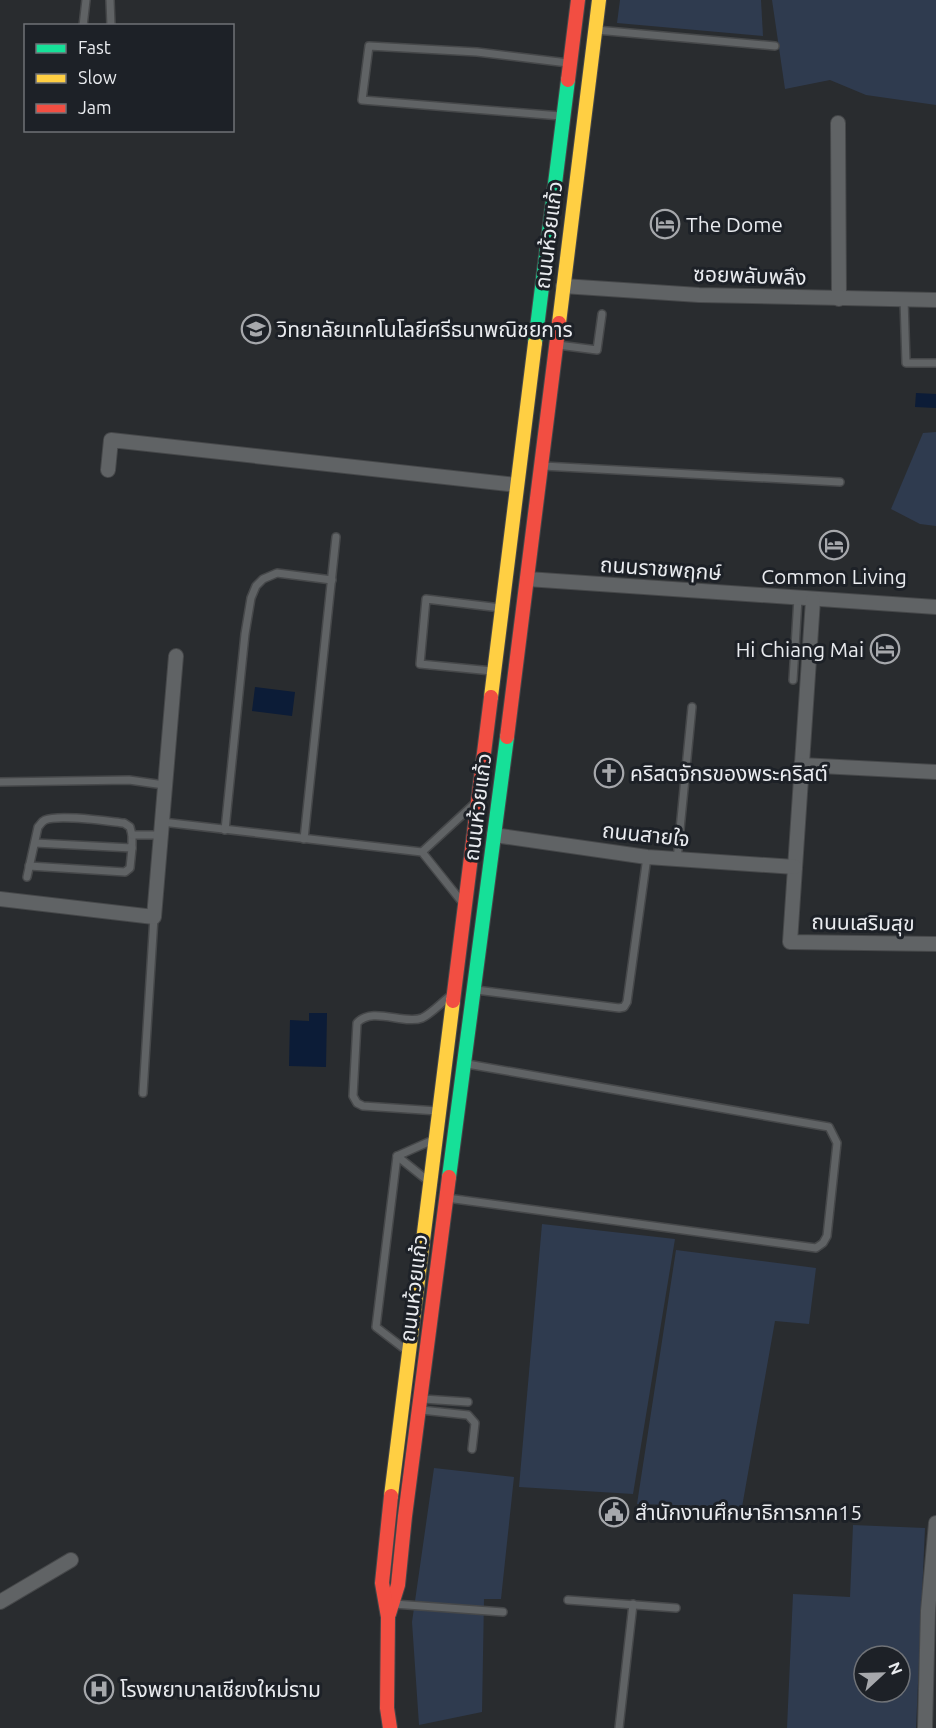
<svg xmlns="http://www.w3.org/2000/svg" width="936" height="1728" font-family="Ubuntu,'Noto Sans Thai',sans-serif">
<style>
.green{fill:#2f3b4f;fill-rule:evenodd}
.water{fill:#0c1c37}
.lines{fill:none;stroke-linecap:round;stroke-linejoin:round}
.lane-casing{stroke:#46484a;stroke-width:10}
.street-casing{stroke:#46484a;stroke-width:16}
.fast-casing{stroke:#46484a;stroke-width:16}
.slow-casing{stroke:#46484a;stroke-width:16}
.jam-casing{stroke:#46484a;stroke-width:16}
.lane{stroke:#606365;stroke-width:7}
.street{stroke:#606365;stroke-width:14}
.fast{stroke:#16e098;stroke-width:14}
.slow{stroke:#ffcf43;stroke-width:14}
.jam{stroke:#f24e42;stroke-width:14}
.labels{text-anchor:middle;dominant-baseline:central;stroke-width:6;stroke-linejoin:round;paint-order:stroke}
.poi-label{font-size:21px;fill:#e9ebef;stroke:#1d2127;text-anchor:start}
.street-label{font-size:21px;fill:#e9ebef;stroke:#1d2127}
</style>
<rect width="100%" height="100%" fill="#292c2f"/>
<g class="green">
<polygon points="620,0 761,0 763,36 617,23"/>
<polygon points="772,0 936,0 936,105 866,95 830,80 785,89"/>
<polygon points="936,432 936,526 920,524 891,509 923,433"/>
<polygon points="542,1224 675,1239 633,1494 519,1487"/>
<polygon points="676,1250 816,1268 809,1324 775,1321 742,1507 637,1504"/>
<polygon points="434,1468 514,1477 501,1599 484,1599 482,1712 419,1725 412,1622"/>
<path d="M853,1525l72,3 -9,200h-129l6,-134 57,3zM864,1656h36v36h-36z"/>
</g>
<g class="water">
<polygon points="916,393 936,394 936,408 915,407"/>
<polygon points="255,687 295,692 292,716 252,711"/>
<polygon points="309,1013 327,1013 326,1067 289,1066 290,1020 309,1021"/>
</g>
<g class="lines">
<g class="lane-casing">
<g id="lane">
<polyline points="110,0 111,26"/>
<polyline points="83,26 86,0"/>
<polyline points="596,30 775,46"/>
<polyline points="561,116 362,100 369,46 477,52 568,63"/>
<polyline points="904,299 906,363 936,363"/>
<polyline points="558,345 597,350 602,314"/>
<polyline points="543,466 840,482"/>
<polyline points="492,671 420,664 426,599 501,608"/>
<polyline points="793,680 798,598"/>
<polyline points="0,782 129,780 164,785"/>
<polyline points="162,822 422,852 462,902"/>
<polyline points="225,830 245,634 251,598 256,586 263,579 277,573 332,580"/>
<polyline points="304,839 336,537"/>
<polyline points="35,843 132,848 132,835"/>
<polyline points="422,852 473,805"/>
<polyline points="677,860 692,707"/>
<polyline points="29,866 125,872 130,868 132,848"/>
<path d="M27,877l11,-50c3,-3 3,-5 7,-7 14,-6 61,1 79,3l6,4 2,8h29"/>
<polyline points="476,990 619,1008 624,1007 627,1002 647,857"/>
<polyline points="143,1093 154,917"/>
<path d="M438,1111l-75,-5 -6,-3 -4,-7 4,-73c15,-17 47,2 65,-5 9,-4 19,-15 27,-21"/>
<polyline points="397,1156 427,1180"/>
<polyline points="447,1198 816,1248 823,1243 827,1236 837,1143 829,1127 467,1064"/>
<polyline points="406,1350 376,1327 397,1156 433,1140"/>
<polyline points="423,1399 468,1402"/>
<polyline points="421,1410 468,1415 475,1423 472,1449"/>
<polyline points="568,1600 676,1608"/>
<polyline points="394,1604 503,1612"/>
<polyline points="619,1728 633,1604"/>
</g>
</g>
<g class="street-casing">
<g id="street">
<polyline points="838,123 839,299"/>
<polyline points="563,286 699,295 936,300"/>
<polyline points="108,470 111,440 517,485"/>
<polyline points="527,579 936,607"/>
<polyline points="813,600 790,942 936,944"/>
<polyline points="801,765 936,772"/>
<polyline points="494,835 647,857 795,867"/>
<polyline points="0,899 154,917 176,656"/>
<polyline points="0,1602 71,1560"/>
<polyline points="925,1728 928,1611 936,1523"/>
</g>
</g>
<g class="fast-casing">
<g id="fast">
<polyline points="535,343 568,80"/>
<polyline points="449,1177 507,737"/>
</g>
</g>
<g class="slow-casing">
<g id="slow">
<polyline points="559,323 599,0"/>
<polyline points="491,697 535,343"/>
<polyline points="391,1496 453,1001"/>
</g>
</g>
<g class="jam-casing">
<g id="jam">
<polyline points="568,80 578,0"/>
<polyline points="507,737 559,323"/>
<polyline points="453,1001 491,697"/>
<polyline points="389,1614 398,1585 405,1516 449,1177"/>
<polyline points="390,1728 387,1708 388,1617 382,1583 391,1496"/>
</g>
</g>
<use href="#lane" class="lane"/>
<use href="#street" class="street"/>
<use href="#fast" class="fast"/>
<use href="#slow" class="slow"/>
<use href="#jam" class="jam"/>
</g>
<defs>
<g id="hotel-ring" transform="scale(1.5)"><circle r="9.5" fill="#1d2127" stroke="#a6a8ac" stroke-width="1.5"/><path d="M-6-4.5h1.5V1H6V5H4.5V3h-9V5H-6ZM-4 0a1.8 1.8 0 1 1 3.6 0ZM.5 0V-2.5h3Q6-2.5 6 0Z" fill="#a6a8ac"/></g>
<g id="university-ring" transform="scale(1.5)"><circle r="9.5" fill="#1d2127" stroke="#a6a8ac" stroke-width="1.5"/><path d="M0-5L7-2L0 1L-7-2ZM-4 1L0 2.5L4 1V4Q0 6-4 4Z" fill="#a6a8ac"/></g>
<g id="church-ring" transform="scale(1.5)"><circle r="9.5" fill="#1d2127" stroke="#a6a8ac" stroke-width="1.5"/><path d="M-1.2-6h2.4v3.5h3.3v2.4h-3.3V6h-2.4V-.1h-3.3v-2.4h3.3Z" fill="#a6a8ac"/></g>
<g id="civic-ring" transform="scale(1.5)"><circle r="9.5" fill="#1d2127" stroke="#a6a8ac" stroke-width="1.5"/><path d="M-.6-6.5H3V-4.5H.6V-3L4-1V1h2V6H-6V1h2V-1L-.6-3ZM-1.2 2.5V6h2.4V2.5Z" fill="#a6a8ac"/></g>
<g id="hospital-ring" transform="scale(1.5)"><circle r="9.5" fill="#1d2127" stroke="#a6a8ac" stroke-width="1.5"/><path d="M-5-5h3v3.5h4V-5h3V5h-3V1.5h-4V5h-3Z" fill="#a6a8ac"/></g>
</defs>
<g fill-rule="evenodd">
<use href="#hotel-ring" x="665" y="224"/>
<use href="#university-ring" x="256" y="329"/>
<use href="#hotel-ring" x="834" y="545"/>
<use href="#hotel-ring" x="885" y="649"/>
<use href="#church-ring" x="609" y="773"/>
<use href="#civic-ring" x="614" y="1512"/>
<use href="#hospital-ring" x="99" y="1689"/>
</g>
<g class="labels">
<g class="poi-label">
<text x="686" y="224">The Dome</text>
<text x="277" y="329">วิทยาลัยเทคโนโลยีศรีธนาพณิชยการ</text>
<text x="834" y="576" text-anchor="middle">Common Living</text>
<text x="864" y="649" text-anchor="end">Hi Chiang Mai</text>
<text x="630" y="773">คริสตจักรของพระคริสต์</text>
<text x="635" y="1512">สำนักงานศึกษาธิการภาค15</text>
<text x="120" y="1689">โรงพยาบาลเชียงใหม่ราม</text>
</g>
<g class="street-label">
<text transform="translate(548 235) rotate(-83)">ถนนห้วยแก้ว</text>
<text transform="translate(750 275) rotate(2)">ซอยพลับพลึง</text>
<text transform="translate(661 568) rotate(4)">ถนนราชพฤกษ์</text>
<text transform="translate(477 807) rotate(-83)">ถนนห้วยแก้ว</text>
<text transform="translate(646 834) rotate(6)">ถนนสายใจ</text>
<text transform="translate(863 922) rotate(1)">ถนนเสริมสุข</text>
<text transform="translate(413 1288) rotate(-83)">ถนนห้วยแก้ว</text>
</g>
</g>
<rect x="24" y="24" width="210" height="108" fill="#1d2127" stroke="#6f7277" stroke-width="1.5"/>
<rect x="36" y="44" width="30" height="9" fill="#16e098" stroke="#6f7277" stroke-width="1.5"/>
<text x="78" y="54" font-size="18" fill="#e9ebef">Fast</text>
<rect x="36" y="74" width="30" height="9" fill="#ffcf43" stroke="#6f7277" stroke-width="1.5"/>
<text x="78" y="84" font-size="18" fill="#e9ebef">Slow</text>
<rect x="36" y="104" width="30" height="9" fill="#f24e42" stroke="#6f7277" stroke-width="1.5"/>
<text x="78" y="114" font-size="18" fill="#e9ebef">Jam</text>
<g transform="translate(882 1674) rotate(68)"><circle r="28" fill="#1d2127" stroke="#6f7277" stroke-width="1.5"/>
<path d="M0-4.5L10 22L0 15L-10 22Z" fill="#a6a8ac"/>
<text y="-9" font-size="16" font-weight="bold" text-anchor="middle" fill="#e9ebef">N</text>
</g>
</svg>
